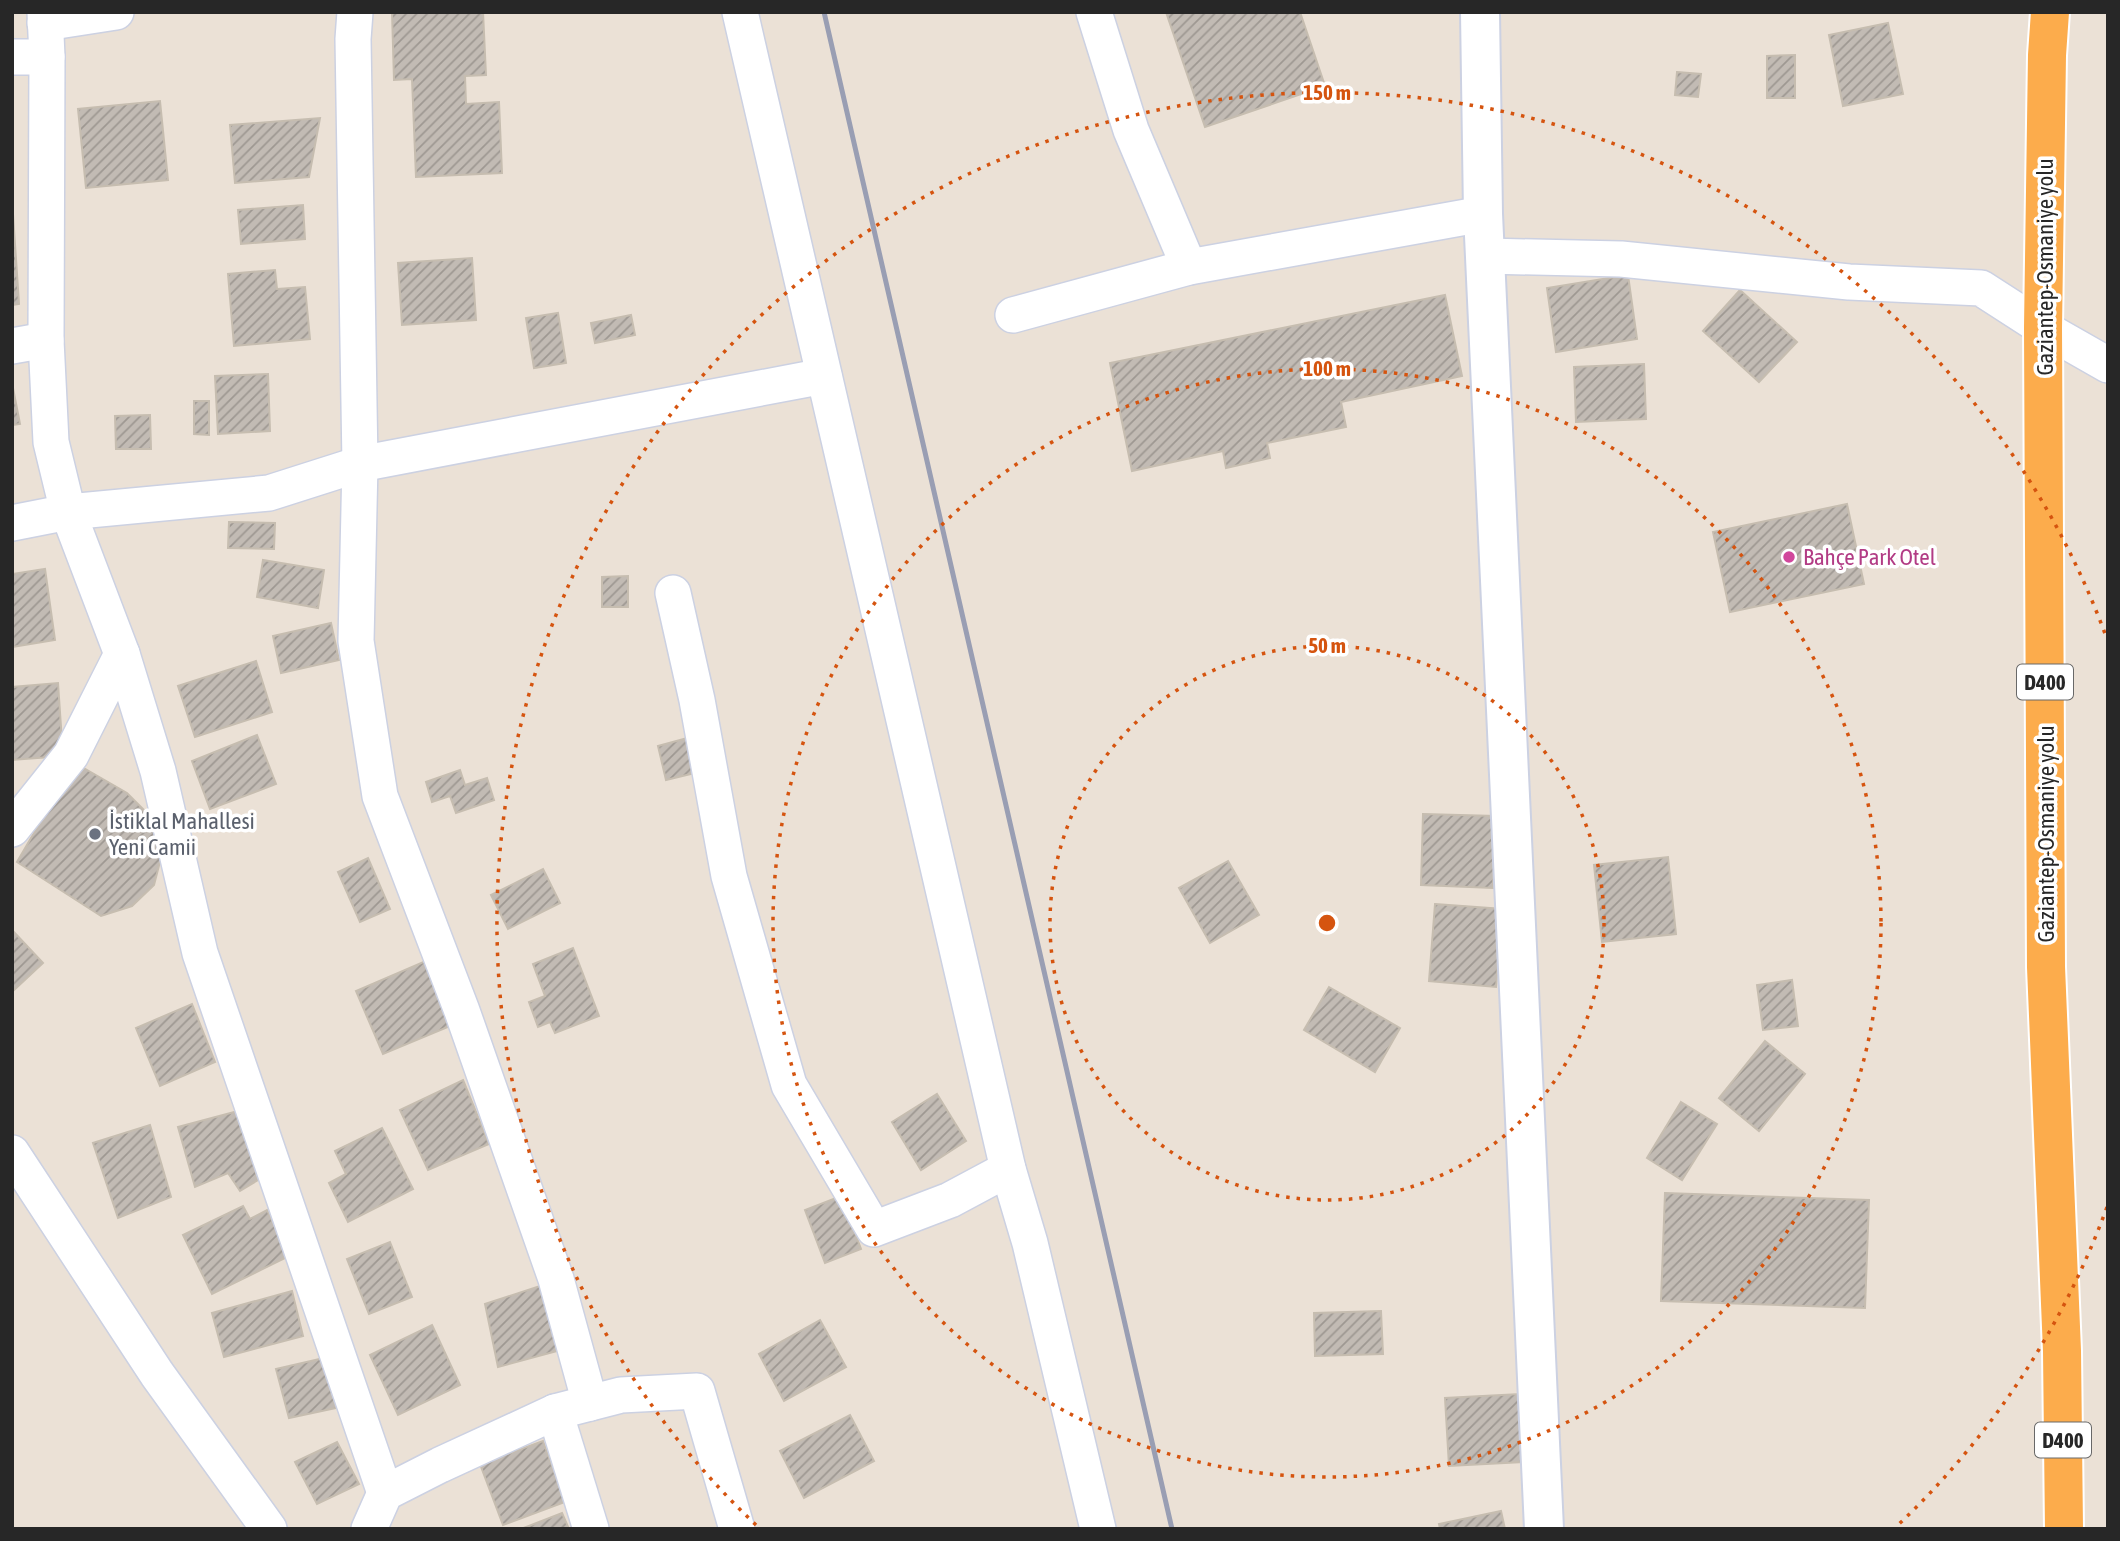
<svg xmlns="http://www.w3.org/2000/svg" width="2120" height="1541" font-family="'Asap Condensed',sans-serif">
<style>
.building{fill:url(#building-hatch);stroke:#c6bdb0;stroke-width:2}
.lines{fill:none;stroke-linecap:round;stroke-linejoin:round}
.minor-casing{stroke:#ccd1e2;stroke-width:38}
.tertiary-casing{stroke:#ccd1e2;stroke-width:42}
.trunk-casing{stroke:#fff;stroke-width:42}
.minor{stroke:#fff;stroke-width:35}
.tertiary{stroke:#fff;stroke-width:38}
.trunk{stroke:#fcac4c;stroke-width:38}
.rail{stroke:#999eb3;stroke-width:5}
.ring{fill:none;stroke:#d5540f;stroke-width:3.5;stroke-dasharray:3.5 7}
.hotel-dot{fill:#d1479c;stroke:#fff;stroke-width:2.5}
.worship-dot{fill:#6b7280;stroke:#fff;stroke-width:2.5}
.labels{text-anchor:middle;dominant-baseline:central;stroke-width:7;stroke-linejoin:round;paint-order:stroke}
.shield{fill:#fff;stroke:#686868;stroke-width:2}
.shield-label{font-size:21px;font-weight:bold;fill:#272727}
.street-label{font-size:23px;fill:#272727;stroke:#fff}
.hotel-label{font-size:23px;fill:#b23c85;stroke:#fff;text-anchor:start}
.worship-label{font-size:23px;fill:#5b616d;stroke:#fff;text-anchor:start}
.centre{fill:#d5540f;stroke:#fff;stroke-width:3.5}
.ring-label{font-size:21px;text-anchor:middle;font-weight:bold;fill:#d5540f;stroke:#fff;stroke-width:7;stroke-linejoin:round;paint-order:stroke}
</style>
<defs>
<pattern id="building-hatch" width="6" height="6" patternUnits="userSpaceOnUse" patternTransform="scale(1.75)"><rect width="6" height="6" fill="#c2bbb4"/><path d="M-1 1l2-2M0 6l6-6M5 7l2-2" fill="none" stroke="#9e9892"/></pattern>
</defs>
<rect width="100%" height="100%" fill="#ebe1d6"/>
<g class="building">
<polygon points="392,12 483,12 486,75 465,76 466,104 499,102 502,173 416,177 412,79 394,80"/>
<polygon points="1166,12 1300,12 1325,86 1205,127"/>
<polygon points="1888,23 1903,94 1843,106 1829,35"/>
<polygon points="1795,55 1795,98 1767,98 1767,56"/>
<polygon points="1677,72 1701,74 1698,97 1675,95"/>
<polygon points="160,101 168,180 86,188 78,109"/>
<polygon points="320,118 309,177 235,183 230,125"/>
<polygon points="12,199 19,304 12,305"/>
<polygon points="303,205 305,239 241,244 238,210"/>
<polygon points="472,258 476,320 402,325 398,263"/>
<polygon points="275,270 277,289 305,287 310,339 234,346 228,274"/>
<polygon points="1628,275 1637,339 1556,352 1547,288"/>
<polygon points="1740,290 1797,342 1759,382 1703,331"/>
<polygon points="1445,295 1462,376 1341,402 1346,427 1267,443 1270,458 1226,468 1223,451 1132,471 1110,363"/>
<polygon points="558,313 566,363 534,368 526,318"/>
<polygon points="631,315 635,335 595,343 591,323"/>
<polygon points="1644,364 1646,419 1576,422 1574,367"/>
<polygon points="268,374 270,431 218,434 215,376"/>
<polygon points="12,383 20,424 12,425"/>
<polygon points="194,401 209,401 209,435 194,434"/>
<polygon points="150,415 151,449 116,449 115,416"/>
<polygon points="1847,504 1864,584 1730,612 1713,532"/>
<polygon points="229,522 275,523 274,549 228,548"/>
<polygon points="263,560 324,570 318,608 257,597"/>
<polygon points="45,569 55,640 12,647 12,574"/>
<polygon points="628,576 628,607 602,607 602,577"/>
<polygon points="331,623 339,660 281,673 273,636"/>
<polygon points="256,661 272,712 195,737 178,686"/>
<polygon points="58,683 63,756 12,760 12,687"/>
<polygon points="257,735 276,784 210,809 192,761"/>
<polygon points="691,737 699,772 666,780 658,746"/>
<polygon points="75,763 127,793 152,818 163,850 154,885 132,906 101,916 17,862"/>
<polygon points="460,770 465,785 487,778 494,800 456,813 450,796 432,802 426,782"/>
<polygon points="1423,814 1496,816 1493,888 1421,885"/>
<polygon points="1668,857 1676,934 1602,942 1594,865"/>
<polygon points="368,858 390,909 360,922 338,872"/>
<polygon points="1228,861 1259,915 1210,943 1179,888"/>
<polygon points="543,869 560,903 508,929 491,895"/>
<polygon points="1435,904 1503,909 1496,987 1429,981"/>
<polygon points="12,930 43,963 12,992"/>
<polygon points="573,948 599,1016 555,1033 550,1022 538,1027 529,1002 545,996 533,964"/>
<polygon points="428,960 455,1024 383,1054 356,991"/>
<polygon points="1792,980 1798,1026 1763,1030 1757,985"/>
<polygon points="1329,987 1400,1028 1375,1072 1304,1030"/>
<polygon points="192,1004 215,1062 160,1086 136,1028"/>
<polygon points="1765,1041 1805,1074 1759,1131 1719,1098"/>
<polygon points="463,1080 489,1144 428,1170 400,1110"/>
<polygon points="937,1094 966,1141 921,1170 892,1122"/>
<polygon points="1681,1102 1717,1124 1682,1180 1647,1158"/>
<polygon points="238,1111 258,1180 240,1191 228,1173 195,1187 178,1127"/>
<polygon points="150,1125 171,1197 118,1218 93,1143"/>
<polygon points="382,1128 413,1189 348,1222 329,1183 346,1174 335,1151"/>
<polygon points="1665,1193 1869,1200 1865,1308 1661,1301"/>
<polygon points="841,1196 861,1249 825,1263 805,1210"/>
<polygon points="243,1206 250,1219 267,1210 289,1256 212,1294 183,1235"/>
<polygon points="390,1242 412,1297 369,1314 347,1259"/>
<polygon points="546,1284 557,1351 498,1367 485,1304"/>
<polygon points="292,1291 303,1336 224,1357 212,1313"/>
<polygon points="1381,1311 1383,1354 1315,1356 1314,1313"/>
<polygon points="820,1320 846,1367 784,1401 759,1354"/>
<polygon points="432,1325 460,1385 398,1415 370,1355"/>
<polygon points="324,1358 336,1408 289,1418 276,1369"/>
<polygon points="1520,1394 1523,1462 1449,1466 1445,1398"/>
<polygon points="850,1415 874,1461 804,1498 780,1451"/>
<polygon points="543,1441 565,1502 503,1525 480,1464"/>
<polygon points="337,1442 359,1484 317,1504 295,1462"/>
<polygon points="1501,1511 1505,1529 1440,1529 1439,1524"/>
<polygon points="562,1513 569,1529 521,1529"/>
</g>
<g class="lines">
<g class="minor-casing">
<g id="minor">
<polyline points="45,12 47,57 46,340 51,442 68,512 122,654 158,771 200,953 385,1493"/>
<polyline points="355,12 353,39 360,464 356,641 380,796 462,1011 556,1279 590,1403"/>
<polyline points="740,12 1008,1169 1030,1243 1098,1529"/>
<polyline points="1094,12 1131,130 1189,267"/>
<polyline points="45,23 116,12"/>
<polyline points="12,57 47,57"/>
<polyline points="1486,256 1621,259 1849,282 1981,288 2043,328 2108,365"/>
<polyline points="1013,315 1189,267 1483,214"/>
<polyline points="12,346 46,340"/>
<polyline points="12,523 68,512 269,493 360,464 824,376"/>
<polyline points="673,593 697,700 729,876 789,1085 874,1229 950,1200 1008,1169"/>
<polyline points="12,829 71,755 122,654"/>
<polyline points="12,1153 157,1374 269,1529"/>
<polyline points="555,1412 591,1529"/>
<polyline points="369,1529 385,1493 440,1465 555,1412 621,1395 697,1391 737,1529"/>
</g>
</g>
<g class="tertiary-casing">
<polyline id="tertiary" points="1480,12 1483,214 1544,1529"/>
</g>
<g class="trunk-casing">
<polyline id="trunk" points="2050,12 2047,55 2043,328 2046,967 2062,1351 2064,1529"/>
</g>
<use href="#minor" class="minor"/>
<use href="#tertiary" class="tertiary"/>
<use href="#trunk" class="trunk"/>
<polyline class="rail" points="824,12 1172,1529"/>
</g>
<g class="ring">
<circle cx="1327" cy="923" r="277"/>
<circle cx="1327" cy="923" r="554"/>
<path d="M2107 1207A830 830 0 0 1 1898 1525M756 1525A830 830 0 1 1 2107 639"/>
</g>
<circle class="hotel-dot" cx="1789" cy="557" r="7"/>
<circle class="worship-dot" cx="95" cy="834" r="7"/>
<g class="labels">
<g class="shield">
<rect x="2017" y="664.5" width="56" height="35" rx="5"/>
<rect x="2035" y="1422.5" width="56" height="35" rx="5"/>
</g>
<g class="shield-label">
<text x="2045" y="682">D400</text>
<text x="2063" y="1440">D400</text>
</g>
<g class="street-label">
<text transform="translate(2045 267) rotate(-90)">Gaziantep-Osmaniye yolu</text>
<text transform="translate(2046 834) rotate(-90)">Gaziantep-Osmaniye yolu</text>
</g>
<g class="hotel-label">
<text x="1803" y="557">Bahçe Park Otel</text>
</g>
<g class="worship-label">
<text x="109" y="821">İstiklal Mahallesi<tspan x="109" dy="26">Yeni Camii</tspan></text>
</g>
</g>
<circle cx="1327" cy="923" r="10" class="centre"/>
<g class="ring-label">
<text x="1327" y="100">150 m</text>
<text x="1327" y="376">100 m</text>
<text x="1327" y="653">50 m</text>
</g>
<rect width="2120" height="1541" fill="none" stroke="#272727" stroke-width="28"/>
</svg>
